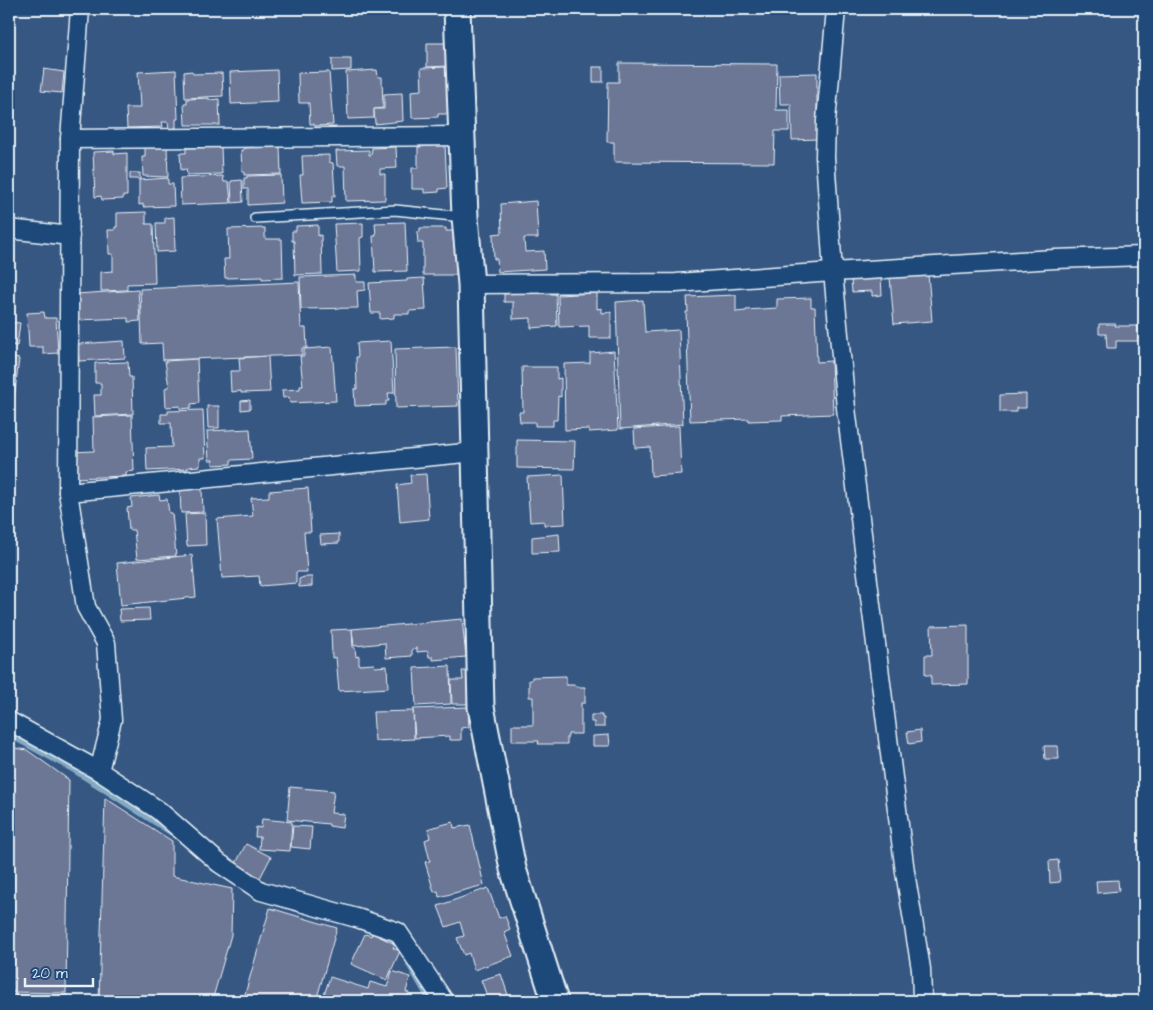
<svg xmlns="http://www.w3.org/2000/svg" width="1153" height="1010" font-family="'Architects Daughter',sans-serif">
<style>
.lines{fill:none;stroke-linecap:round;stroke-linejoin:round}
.stream{stroke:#84a9c2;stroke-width:7}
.building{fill:#6c7695;stroke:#e8f1f8}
.lane-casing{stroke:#e8f1f8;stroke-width:12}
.street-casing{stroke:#e8f1f8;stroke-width:21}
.secondary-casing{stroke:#e8f1f8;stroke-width:29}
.lane{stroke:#1f4a7a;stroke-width:9}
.street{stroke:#1f4a7a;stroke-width:18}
.secondary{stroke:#1f4a7a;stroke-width:25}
</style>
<rect width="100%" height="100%" fill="#365782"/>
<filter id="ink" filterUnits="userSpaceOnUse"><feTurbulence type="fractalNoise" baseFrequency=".02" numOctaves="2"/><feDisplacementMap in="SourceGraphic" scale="10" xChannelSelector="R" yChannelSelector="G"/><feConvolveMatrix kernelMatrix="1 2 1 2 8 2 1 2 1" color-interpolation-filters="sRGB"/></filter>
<g filter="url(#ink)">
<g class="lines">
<g class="stream">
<polyline points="9,734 75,770 173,833"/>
<polyline points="410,965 431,1001"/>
</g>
</g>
<g class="building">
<polygon points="427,43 448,43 449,66 427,67"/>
<polygon points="332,59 351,59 351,70 332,71"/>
<polygon points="619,63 777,64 776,110 789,110 789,131 775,131 774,163 614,162 614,142 607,142 608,82 619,82"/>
<polygon points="446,67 448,114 438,114 438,117 412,118 411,91 422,90 421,68"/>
<rect x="593" y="67" width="10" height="15"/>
<polygon points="44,69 64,72 62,93 41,91"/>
<polygon points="176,70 178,119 176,119 176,128 169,129 168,122 162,122 163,127 127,128 126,108 140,108 138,72"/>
<polygon points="277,70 278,102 231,104 230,72"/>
<polygon points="377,70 378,77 382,77 383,108 374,109 374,118 348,119 346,72"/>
<polygon points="192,71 193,74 222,73 223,96 185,98 184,72"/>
<polygon points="329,72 333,125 315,126 314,124 310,124 309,103 299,103 298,73"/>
<polygon points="817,73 817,139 792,140 791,104 780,104 779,74"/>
<polygon points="402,93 403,121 375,124 374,109 384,109 384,94"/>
<polygon points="209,98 209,100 219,99 220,125 185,125 184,103 187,103 187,99"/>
<polygon points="445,145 447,188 439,189 439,192 424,193 424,189 412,189 412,168 418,168 418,147"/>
<polygon points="167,146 168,177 143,176 142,157 145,157 145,147"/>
<polygon points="221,147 222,174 187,175 186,169 181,170 180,153 186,153 186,148"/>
<polygon points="280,147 281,174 244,175 244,172 242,172 241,150 244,150 244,148"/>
<polygon points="396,147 397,168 380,169 380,174 385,174 385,200 346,201 345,166 337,166 336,151 369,150 369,155 371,155 372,148"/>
<polygon points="114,151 114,154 127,153 127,196 123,196 123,199 102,200 101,196 95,197 93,152"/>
<polygon points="329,155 329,162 333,163 335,196 332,196 332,202 302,203 300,175 303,175 302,156"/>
<rect x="130" y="173" width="10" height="6"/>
<polygon points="281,175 282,203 248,205 248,189 244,189 244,178 247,178 247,176"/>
<polygon points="223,176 224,182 229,182 231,203 181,205 180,178"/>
<polygon points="168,178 168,184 173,184 174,206 143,207 143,204 139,205 139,180"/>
<polygon points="242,180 243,202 232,203 231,181"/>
<polygon points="536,201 538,238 524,238 525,252 544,251 545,269 498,272 497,259 494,259 493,234 502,233 501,204"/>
<polygon points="146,212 146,224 153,224 155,283 127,284 127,290 101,291 101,272 113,271 113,254 109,254 108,230 115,230 115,227 117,227 117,213"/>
<polygon points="174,217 175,251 157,252 156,223 165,223 165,218"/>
<polygon points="405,222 407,271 375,272 373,236 376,236 375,223"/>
<polygon points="363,223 363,237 360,238 361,271 337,272 334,224"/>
<polygon points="318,225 318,236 321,235 322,274 295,275 294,241 292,241 292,231 296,231 296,226"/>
<polygon points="265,228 265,239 282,239 283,278 262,279 262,277 225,278 224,259 229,259 228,229"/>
<polygon points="420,228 446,228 446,231 454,231 453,240 456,240 456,275 423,275 423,243 418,243 417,232 420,232"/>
<polygon points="928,274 932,321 894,324 890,277"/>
<polygon points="356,275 356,282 365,282 365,290 357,291 358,308 301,309 300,277"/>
<polygon points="881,275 882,295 872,296 872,291 852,292 851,279"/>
<polygon points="424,278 426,310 409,311 409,314 394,314 394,318 380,319 380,313 371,313 369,283 407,281 407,279"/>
<polygon points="299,282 301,328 306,328 307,348 302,348 302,355 163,360 162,343 142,344 140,289"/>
<polygon points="138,290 140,321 128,322 128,318 77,320 76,294"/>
<polygon points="545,292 546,294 556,294 557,326 531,328 531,318 513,319 513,302 504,302 504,294"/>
<polygon points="597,293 597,309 602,308 602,313 611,312 611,338 589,338 589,326 559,327 558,295"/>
<polygon points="736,295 736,312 746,311 746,310 777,308 777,299 811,298 811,307 815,307 817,362 831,361 833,414 782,416 782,420 749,421 749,419 690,421 686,312 688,312 687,297"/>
<polygon points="643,300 645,332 679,330 683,424 620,429 616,302"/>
<polygon points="44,312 45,318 56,318 58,353 43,354 43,347 29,347 27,313"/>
<polygon points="9,322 20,323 17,346 9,345"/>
<polygon points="1099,324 1116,324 1115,326 1138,326 1138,341 1116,341 1116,348 1107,348 1106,334 1099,334"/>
<polygon points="124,341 125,358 79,361 78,344"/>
<polygon points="391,341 394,393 388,393 389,401 386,401 386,405 355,406 354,389 357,389 356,357 358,357 357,343"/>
<polygon points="332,347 336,401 290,403 289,397 283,398 282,390 300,389 300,386 303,386 300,356 304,356 304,349"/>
<polygon points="456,347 458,406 396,408 395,349"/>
<polygon points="614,351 618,430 589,432 589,429 565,430 564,364 590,363 590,353"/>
<polygon points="268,356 270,392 241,393 241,391 231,392 230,371 240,371 239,358"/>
<polygon points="9,357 19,359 9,439"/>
<polygon points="197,359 199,403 191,404 191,408 180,409 180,406 166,407 165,388 169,387 165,361"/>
<polygon points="128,362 129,377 132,377 133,414 95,416 94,395 101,395 101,383 95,383 95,363"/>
<polygon points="522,367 557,367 557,379 561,378 561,397 558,396 557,420 553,420 553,426 535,426 535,422 520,422 519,412 523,412"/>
<polygon points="1026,394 1026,408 1016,408 1016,412 1000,412 1000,395"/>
<polygon points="250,400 250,409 241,410 241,401"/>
<polygon points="207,406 219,406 219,428 208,428"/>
<polygon points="203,410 205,458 200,458 200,466 188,467 188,469 147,471 146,448 172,447 171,423 161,423 161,414 168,414 168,411"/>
<polygon points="132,415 134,471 126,472 126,476 73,478 72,452 94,451 93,417"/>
<polygon points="679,426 681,474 651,476 650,447 635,448 634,429"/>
<polygon points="250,429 252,459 231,460 231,464 213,465 213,460 209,460 207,431"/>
<polygon points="517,440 575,441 574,469 517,468"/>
<polygon points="426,474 429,519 400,522 397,485 411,483 410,475"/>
<polygon points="563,475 565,524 544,525 544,521 530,522 527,477"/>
<polygon points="308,488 311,532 304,532 307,572 296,572 296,583 260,586 259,576 222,578 217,519 253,516 251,498 269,497 269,491"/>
<polygon points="202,489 203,512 181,513 180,490"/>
<polygon points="159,495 160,500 167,499 169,513 172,513 176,556 137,559 134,530 129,530 127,508 132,507 131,498"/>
<polygon points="205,513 206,545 187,546 185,514"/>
<polygon points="339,534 339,543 321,544 320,535"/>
<polygon points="559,534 560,552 532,553 532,537"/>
<polygon points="192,555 196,597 121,605 117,563"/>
<polygon points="304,577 312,577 312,586 299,587 299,579"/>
<polygon points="149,608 150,620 120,621 119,609"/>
<polygon points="462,619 466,657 433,660 433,657 429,657 428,651 417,652 417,648 412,649 412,656 386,658 385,643 354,646 352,629"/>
<polygon points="968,625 968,684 931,685 931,675 925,675 925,655 932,655 931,626"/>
<polygon points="352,629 353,648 355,648 356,657 359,656 359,665 374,664 375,667 387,666 388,688 339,691 336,657 332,658 331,630"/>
<polygon points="450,666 451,704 416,706 414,668"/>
<polygon points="462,671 469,671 470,704 452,704 451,680 463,680"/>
<polygon points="566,676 566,685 575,685 576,687 585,687 585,703 581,703 581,734 568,734 568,737 567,737 567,744 538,744 539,741 512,741 512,725 533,725 533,697 529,697 529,680 532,680 532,677"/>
<polygon points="468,707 469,727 461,728 461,740 450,740 450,736 415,738 413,709"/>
<polygon points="413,711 414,739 375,741 373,712"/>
<polygon points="591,715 602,715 602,718 604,718 604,727 594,727 594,722 591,722"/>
<polygon points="920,730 921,742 909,744 907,732"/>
<polygon points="609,735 610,746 593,746 593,736"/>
<polygon points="1044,746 1058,746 1059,759 1045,759"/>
<polygon points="9,747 27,750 69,780 66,993 9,992"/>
<polygon points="290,787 334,791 331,813 344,814 342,828 329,826 329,824 287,820"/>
<polygon points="105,798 172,841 172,876 232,889 231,935 212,1001 99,1001"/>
<polygon points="262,819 292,822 290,851 259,849 260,837 255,837 256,827 261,828"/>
<polygon points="453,822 454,828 470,825 484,885 439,897 438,891 434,892 425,862 430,861 425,840 430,838 428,829 430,828"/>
<polygon points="293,826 312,827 310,849 291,847"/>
<polygon points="246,844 271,857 260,878 235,865"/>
<polygon points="1058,860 1060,882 1050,883 1049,861"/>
<polygon points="1118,880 1119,891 1097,893 1096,881"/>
<polygon points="488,888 499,918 505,916 510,929 504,932 513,956 474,970 469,953 464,955 457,938 464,936 460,922 446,927 438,906"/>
<polygon points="270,908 337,928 316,1001 243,1001"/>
<polygon points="372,933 395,944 393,948 400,951 387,980 351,964 365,934 371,936"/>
<polygon points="392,971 410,977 406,992 409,993 406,1001 322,1001 330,977 368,989 370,982 387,987"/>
<polygon points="501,974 510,1001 489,1001 481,980"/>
<rect x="9" y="995" width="58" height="6"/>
</g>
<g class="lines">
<g class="lane-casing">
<polyline id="lane" points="255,218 395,210 463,217"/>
</g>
<g class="street-casing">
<g id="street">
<polyline points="836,9 826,121 825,157 833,272 846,408 905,872 921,969 922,997 921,1001"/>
<polyline points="70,139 80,9"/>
<polyline points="9,229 70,236"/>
<polyline points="471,284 676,283 833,272 1055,259 1144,256"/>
<polyline points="68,492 475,452"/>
<polyline points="9,721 99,771 158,810 219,863 261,891 360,919 398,932 444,1001"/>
<polyline points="99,771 112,720 106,643 86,607 68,492 70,139 463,136"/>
</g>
</g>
<g class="secondary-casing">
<polyline id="secondary" points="457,9 465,217 471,284 481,707 513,869 555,1001"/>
</g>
<use href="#lane" class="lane"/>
<use href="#street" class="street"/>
<use href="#secondary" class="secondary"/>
</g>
</g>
<rect width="1153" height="1010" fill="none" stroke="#1f4a7a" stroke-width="30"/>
<rect x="15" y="15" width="1123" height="980" fill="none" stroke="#e8f1f8" stroke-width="2" filter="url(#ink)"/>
<path d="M25 978v8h68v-8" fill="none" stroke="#e8f1f8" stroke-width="2.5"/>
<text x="32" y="978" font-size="15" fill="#e8f1f8" stroke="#1f4a7a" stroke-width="4" paint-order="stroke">20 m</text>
</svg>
